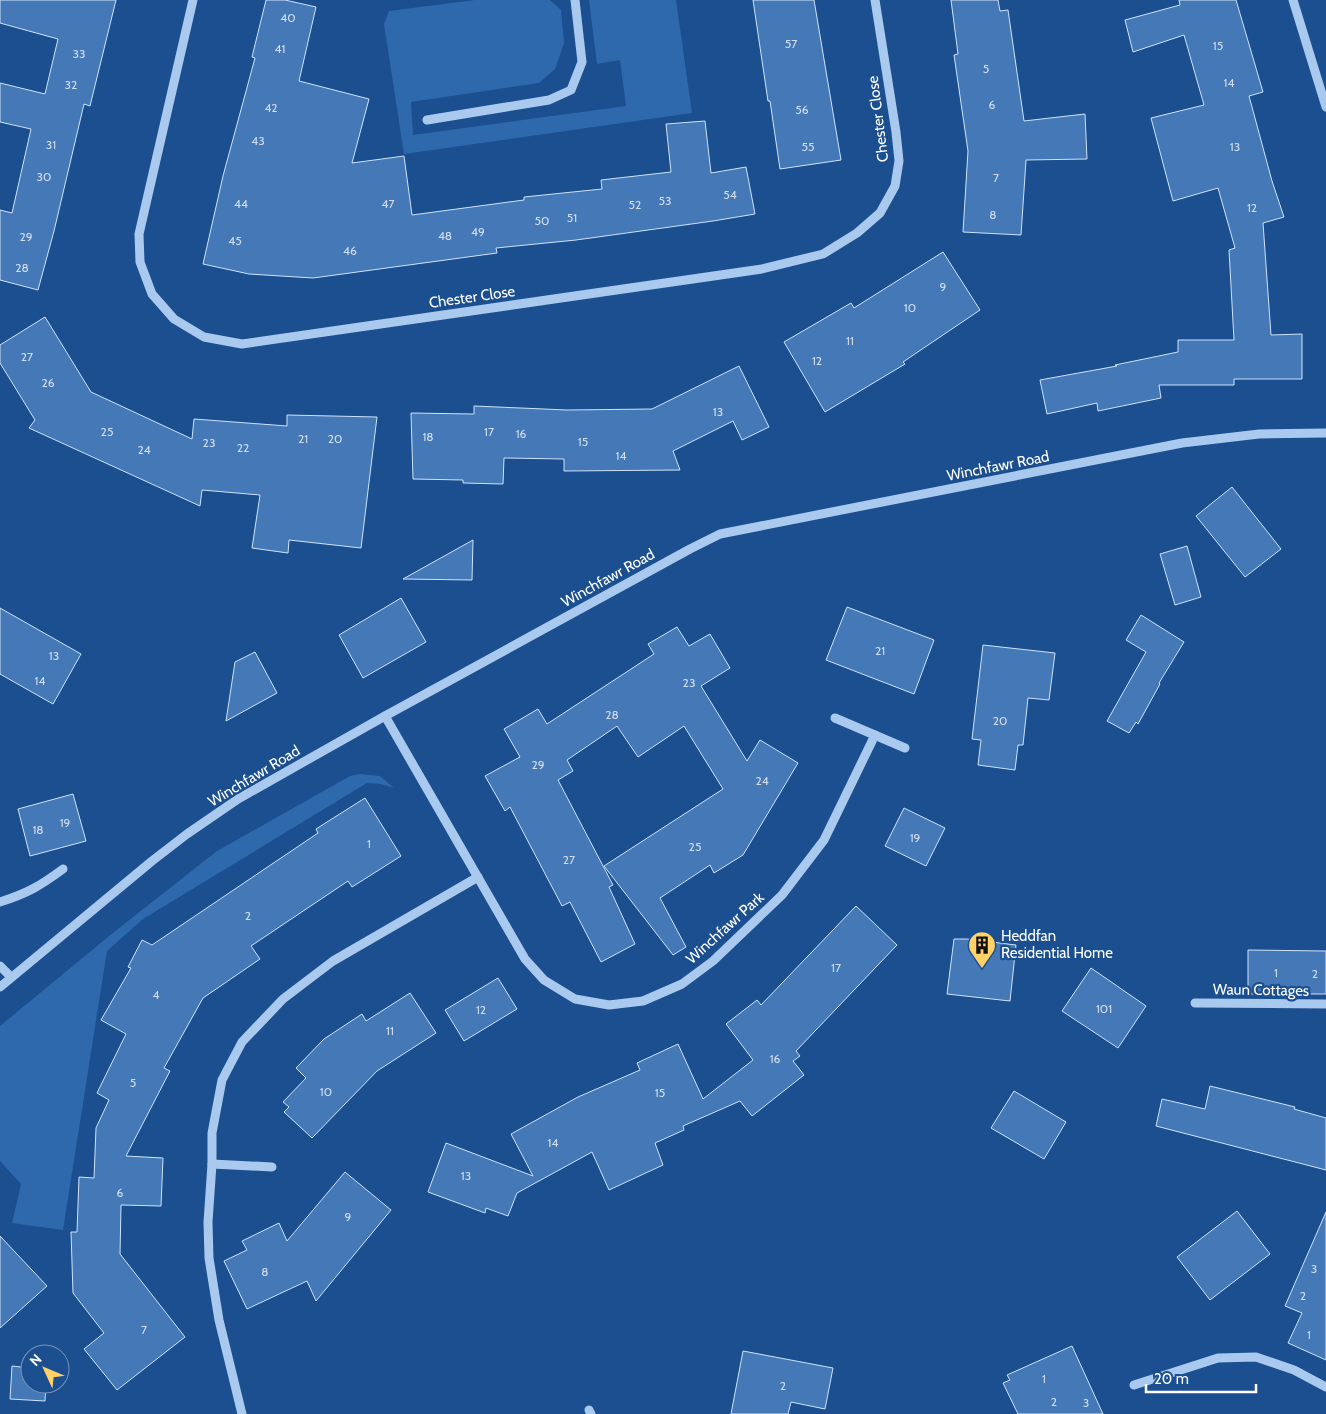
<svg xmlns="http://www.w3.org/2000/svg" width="1326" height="1414" font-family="Cabin,sans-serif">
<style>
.green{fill:#2e69ad}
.building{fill:#4478b7;stroke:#cfe3fa}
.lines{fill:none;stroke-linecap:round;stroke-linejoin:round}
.minor{stroke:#a9c9ee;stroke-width:9}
.labels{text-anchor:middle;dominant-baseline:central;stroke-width:4.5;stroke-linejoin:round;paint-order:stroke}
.number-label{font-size:12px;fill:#d0dded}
.street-label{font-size:15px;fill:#fff;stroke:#1b4f8f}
.poi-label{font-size:15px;fill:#fff;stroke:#1b4f8f;text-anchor:start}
</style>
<rect width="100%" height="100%" fill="#1b4f8f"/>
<g class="green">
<polygon points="475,0 550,0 561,10 564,43 555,69 539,83 411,102 413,135 626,106 620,60 597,64 589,0 676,0 692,113 404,154 384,24 389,11"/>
<polygon points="360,774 380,776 394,788 381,784 367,783 143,919 107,951 63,1230 12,1223 21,1184 0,1161 0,1026 114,932 217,851 350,776"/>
</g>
<g class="building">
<polygon points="0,0 116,0 90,106 84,104 54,231 38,290 0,280 0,210 12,213 31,129 0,122 0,83 45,94 58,39 0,23"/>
<polygon points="266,0 285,0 316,7 299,81 369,99 352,163 404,156 412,215 524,200 524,197 602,189 601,180 671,172 666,124 705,121 711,173 746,167 755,214 713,221 576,240 496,248 497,253 313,278 249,274 203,264 223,176 255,58 252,57"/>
<polygon points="753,0 814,0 841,160 780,169 770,101 768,101"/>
<polygon points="951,0 998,0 1000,11 1008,10 1024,121 1085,114 1087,159 1026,160 1021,235 963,232 968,151 954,55 958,54"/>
<polygon points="1179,0 1236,0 1263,92 1249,96 1272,181 1284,217 1263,223 1271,335 1302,334 1302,379 1234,379 1234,385 1159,385 1161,398 1098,411 1097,403 1047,414 1040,380 1117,366 1115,365 1178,352 1178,340 1234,340 1229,250 1235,248 1218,188 1173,201 1151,118 1204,105 1184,35 1133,52 1125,20 1180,5"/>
<polygon points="943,252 980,310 903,362 905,364 825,412 784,342 851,303 854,308"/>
<polygon points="45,317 91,392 192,439 194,419 287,426 287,415 377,417 361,548 289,540 288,553 252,548 260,495 202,490 200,506 29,428 35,420 0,363 0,345"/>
<polygon points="739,366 769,427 742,440 733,421 673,451 680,470 564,471 564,459 504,458 503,484 463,483 463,480 413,479 411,413 474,414 474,406 567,410 652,409"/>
<polygon points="1232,487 1281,549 1245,577 1196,516"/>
<polygon points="473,540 472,580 403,579"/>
<polygon points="1187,546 1201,597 1175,605 1160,554"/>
<polygon points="401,598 426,642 363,678 339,635"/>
<polygon points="847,607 934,640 914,694 826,660"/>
<polygon points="0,608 81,654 53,704 0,674"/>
<polygon points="1141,615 1184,642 1159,683 1160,684 1138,724 1136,722 1129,733 1107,721 1146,652 1126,640"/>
<polygon points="677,627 689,646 710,634 730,668 701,686 747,761 760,740 798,763 743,855 714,873 710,865 660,898 686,947 673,955 604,866 723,789 684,726 638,757 617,726 567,760 573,771 558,780 613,885 609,887 635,944 601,962 570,902 562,906 510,807 505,811 485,776 520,757 504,729 538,709 547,724 654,654 648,644"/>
<polygon points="983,645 1055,653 1049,700 1028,698 1023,745 1018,745 1015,770 978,765 981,740 972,739"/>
<polygon points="255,652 277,693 226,721 235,662"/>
<polygon points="73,794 86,841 30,856 18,809"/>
<polygon points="365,798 401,856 352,887 348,881 251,946 260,959 203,998 164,1068 170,1071 126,1156 163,1158 161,1206 121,1205 120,1254 185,1337 117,1390 84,1349 104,1333 73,1293 71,1232 77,1232 79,1177 94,1178 96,1128 109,1100 97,1093 126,1034 101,1020 131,968 128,967 142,940 152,945 318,833 316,829"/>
<polygon points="904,808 945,828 926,866 885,846"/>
<polygon points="856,906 897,945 796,1051 800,1056 793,1061 804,1075 752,1116 740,1101 683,1126 684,1130 655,1143 663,1165 609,1190 592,1152 517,1193 508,1216 486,1208 485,1213 428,1192 446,1143 533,1176 511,1134 578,1097 640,1070 637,1063 678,1044 703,1099 753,1060 726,1024 757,1000 761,1005"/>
<polygon points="954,939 967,939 1016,945 1010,1001 947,994"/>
<polygon points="1248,950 1326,951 1326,994 1248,994"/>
<polygon points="1091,968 1146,1006 1118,1048 1062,1011"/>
<polygon points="498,978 517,1009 464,1041 445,1010"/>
<polygon points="410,993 436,1033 377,1071 312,1138 284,1112 289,1107 283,1102 306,1078 296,1068 324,1039 362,1014 366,1021"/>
<polygon points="1210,1086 1295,1107 1294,1109 1326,1118 1326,1170 1156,1126 1162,1099 1205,1109"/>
<polygon points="1014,1091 1066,1122 1044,1159 991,1128"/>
<polygon points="345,1172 391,1210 316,1301 307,1281 247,1309 224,1261 247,1250 242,1241 279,1223 287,1241"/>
<polygon points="1237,1211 1270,1254 1210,1300 1177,1257"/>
<polygon points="1326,1212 1326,1360 1288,1343 1302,1313 1285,1306"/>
<polygon points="0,1236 47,1286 0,1328"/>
<polygon points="1072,1346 1103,1414 1018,1414 1003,1383 1010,1380 1007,1375"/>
<polygon points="743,1351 833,1368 825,1409 791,1402 788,1414 731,1414"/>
<polygon points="12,1366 30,1368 30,1384 46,1384 45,1401 10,1399"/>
</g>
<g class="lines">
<g class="minor">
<polyline points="193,0 139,234 140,262 152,294 174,319 204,337 242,344 762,269 823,254 857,233 880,213 895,186 899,161 896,132 875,0"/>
<polyline points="1293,0 1326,107"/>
<polyline points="427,120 549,100 571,90 582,62 575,0"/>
<polyline points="385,716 525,959 544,980 575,999 609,1005 643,1001 682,984 713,961 782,895 824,840 875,735"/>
<polyline points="835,718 905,748"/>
<path d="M0,902c28,-9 40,-16 63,-33"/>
<polyline points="0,966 11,977"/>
<polyline points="0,987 152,861 187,834 238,799 385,716 690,549 720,534 1182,443 1259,434 1326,433"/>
<polyline points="1195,1003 1326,1004"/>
<polyline points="212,1164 272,1167"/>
<polyline points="1134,1385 1218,1358 1256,1357 1294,1370 1326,1387"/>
<polyline points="589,1410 591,1414"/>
<polyline points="242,1414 219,1320 209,1258 208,1222 212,1164 212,1133 222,1080 242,1042 283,999 333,961 478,877"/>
</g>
</g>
<defs>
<g id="building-pin" transform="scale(1.4375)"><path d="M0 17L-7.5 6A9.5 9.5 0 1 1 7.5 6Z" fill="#ffd166" stroke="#1b4f8f"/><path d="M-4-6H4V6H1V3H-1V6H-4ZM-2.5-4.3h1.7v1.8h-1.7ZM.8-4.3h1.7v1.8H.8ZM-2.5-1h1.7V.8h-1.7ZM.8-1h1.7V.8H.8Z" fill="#111"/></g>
</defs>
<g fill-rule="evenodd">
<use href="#building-pin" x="982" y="945"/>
</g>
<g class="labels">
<g class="number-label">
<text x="288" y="17">40</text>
<text x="791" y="43">57</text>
<text x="1218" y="45">15</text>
<text x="280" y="48">41</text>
<text x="79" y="53">33</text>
<text x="986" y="68">5</text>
<text x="1229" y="82">14</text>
<text x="71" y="84">32</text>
<text x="992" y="104">6</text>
<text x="271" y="107">42</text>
<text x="802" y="109">56</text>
<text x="258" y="140">43</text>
<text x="51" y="144">31</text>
<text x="808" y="146">55</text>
<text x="1235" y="146">13</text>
<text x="44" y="176">30</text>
<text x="996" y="177">7</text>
<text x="730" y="194">54</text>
<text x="665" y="200">53</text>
<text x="241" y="203">44</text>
<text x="388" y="203">47</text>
<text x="635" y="204">52</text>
<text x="1252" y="207">12</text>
<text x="993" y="214">8</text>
<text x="572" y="217">51</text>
<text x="542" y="220">50</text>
<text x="478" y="231">49</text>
<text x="445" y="235">48</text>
<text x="26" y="236">29</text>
<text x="235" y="240">45</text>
<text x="350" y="250">46</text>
<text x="22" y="267">28</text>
<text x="943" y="286">9</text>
<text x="910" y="307">10</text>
<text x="850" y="340">11</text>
<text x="27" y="356">27</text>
<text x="817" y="360">12</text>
<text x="48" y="382">26</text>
<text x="718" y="411">13</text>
<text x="107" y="431">25</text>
<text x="489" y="431">17</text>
<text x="521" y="433">16</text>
<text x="428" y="436">18</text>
<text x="303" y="438">21</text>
<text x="335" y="438">20</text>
<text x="583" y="441">15</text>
<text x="209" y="442">23</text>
<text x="243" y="447">22</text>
<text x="144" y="449">24</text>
<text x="621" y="455">14</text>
<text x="880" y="650">21</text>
<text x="54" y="655">13</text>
<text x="40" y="680">14</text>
<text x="689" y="682">23</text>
<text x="612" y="714">28</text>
<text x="1000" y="720">20</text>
<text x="538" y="764">29</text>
<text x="762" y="780">24</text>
<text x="65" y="822">19</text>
<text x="38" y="829">18</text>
<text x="915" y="837">19</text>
<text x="369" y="843">1</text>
<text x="695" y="846">25</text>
<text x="569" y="859">27</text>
<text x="248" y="915">2</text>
<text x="836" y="967">17</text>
<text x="1276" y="972">1</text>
<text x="1315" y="973">2</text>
<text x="156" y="994">4</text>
<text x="1104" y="1008">101</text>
<text x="481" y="1009">12</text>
<text x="390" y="1030">11</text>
<text x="775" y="1058">16</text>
<text x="133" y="1082">5</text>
<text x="326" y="1091">10</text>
<text x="660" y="1092">15</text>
<text x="553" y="1142">14</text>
<text x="466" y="1175">13</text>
<text x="120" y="1192">6</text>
<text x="348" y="1216">9</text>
<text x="1314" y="1268">3</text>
<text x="265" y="1271">8</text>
<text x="1303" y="1295">2</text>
<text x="144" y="1329">7</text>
<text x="1309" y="1334">1</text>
<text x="1044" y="1378">1</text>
<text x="783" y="1385">2</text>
<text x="1054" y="1401">2</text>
<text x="1086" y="1402">3</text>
</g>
<g class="street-label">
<text transform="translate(878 119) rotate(-97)">Chester Close</text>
<text transform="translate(472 297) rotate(-8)">Chester Close</text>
<text transform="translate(998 466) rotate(-11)">Winchfawr Road</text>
<text transform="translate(608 578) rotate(-29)">Winchfawr Road</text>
<text transform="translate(254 776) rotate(-31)">Winchfawr Road</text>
<text transform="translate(725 928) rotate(-42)">Winchfawr Park</text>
<text transform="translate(1261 990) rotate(1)">Waun Cottages</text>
</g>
<g class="poi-label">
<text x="1001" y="936">Heddfan<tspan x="1001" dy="17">Residential Home</tspan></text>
</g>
</g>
<g transform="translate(45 1369) rotate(314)"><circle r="24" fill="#1b4f8f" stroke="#7695bc"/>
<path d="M0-4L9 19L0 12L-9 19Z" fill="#ffd166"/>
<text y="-8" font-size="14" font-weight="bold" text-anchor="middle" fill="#ffffff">N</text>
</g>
<path d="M1146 1384v8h110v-8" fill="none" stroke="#ffffff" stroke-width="2.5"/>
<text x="1154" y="1384" font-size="15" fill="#ffffff" stroke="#1b4f8f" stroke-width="4" paint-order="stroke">20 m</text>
</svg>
